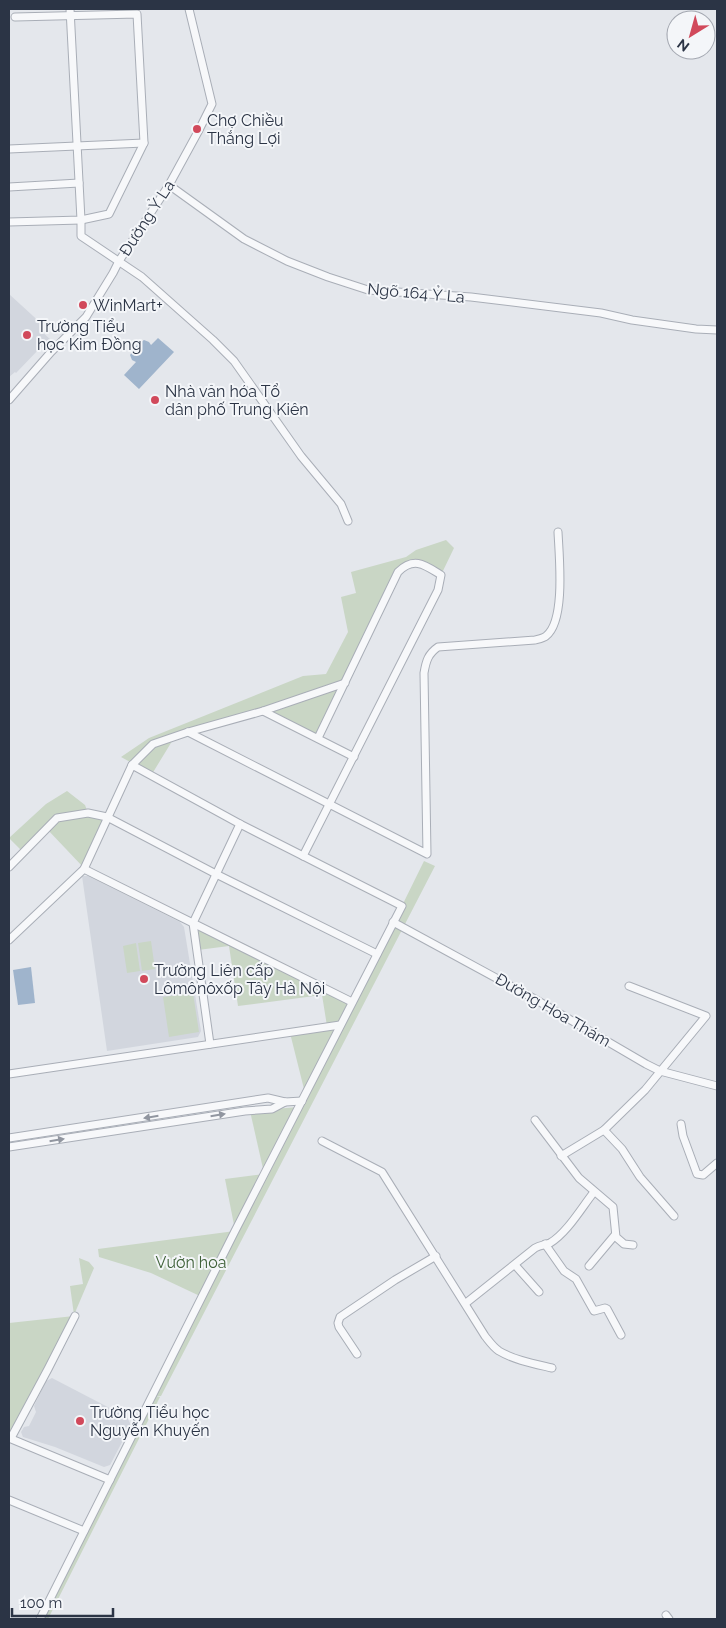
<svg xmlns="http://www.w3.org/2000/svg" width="726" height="1628" font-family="Raleway,sans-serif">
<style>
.built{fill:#d2d6de}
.green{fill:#c9d6c5}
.water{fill:#9fb4cc}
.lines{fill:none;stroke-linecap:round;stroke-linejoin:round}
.street-casing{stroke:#a9aeb7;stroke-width:9}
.street{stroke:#f7f8fa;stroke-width:7}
.oneway{fill:#9196a0}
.poi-dot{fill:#d1495b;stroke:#f4f6f9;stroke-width:2}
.labels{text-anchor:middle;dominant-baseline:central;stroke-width:4;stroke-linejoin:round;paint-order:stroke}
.poi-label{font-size:16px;fill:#2b3445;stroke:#f4f6f9;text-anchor:start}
.street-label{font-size:16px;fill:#2b3445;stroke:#f4f6f9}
.park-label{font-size:16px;fill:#3f6138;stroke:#f4f6f9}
</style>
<rect width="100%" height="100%" fill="#e4e7ec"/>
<g class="built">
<polygon points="9,294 44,326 40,330 51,340 40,348 16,373 15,372 9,377"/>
<polygon points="82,876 88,876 180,922 184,927 201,1031 198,1037 107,1051"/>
<polygon points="52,1378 127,1417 131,1425 110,1465 104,1467 55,1447 23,1437 21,1432 24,1427 29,1426 36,1412 34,1406 46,1381"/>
</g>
<g class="green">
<polygon points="446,540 454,548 441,575 423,561 404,563 396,572 343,681 174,738 152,774 121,757 149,738 303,676 326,674 348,632 341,597 356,593 351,572 406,557 416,550"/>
<polygon points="344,683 318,738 264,711"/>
<polygon points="67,791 85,805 88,813 57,817 23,852 9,838 46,804"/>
<polygon points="88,814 107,817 84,868 47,829 57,819"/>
<polygon points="424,861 435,866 161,1396 156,1397 160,1397 48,1619 41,1619 202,1297 151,1273 99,1257 98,1249 235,1231 394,922"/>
<polygon points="194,924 352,1002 340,1024 327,1026 322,995 238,1006 229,946 198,950"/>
<polygon points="151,941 155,969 142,971 138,943"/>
<polygon points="136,943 140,971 127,973 123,946"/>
<polygon points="193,993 199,1032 169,1037 163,997"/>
<polygon points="339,1026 305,1093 290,1033"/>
<polygon points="298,1107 264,1173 250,1111"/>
<polygon points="264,1174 235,1230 225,1179"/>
<polygon points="79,1258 89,1262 94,1268 74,1315 70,1286 83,1284"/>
<polygon points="74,1316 9,1437 9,1323"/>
</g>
<g class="water">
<polygon points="158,338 174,352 139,389 124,375 136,362 132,360 130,355 138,344 144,340 149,342 151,345"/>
<polygon points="31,967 35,1003 18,1005 13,970"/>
</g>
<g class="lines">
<g class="street-casing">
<g id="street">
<polyline points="70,9 81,220 81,236 142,277 213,340 234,361 301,456 341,504 348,521"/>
<polyline points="9,149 144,143"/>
<polyline points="169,185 244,239 287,261 328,277 368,290 471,297 601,313 632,320 696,329 717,330"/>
<polyline points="9,187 79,183"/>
<polyline points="9,222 81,220 109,214 144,143 137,14 15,17"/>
<polyline points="9,400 51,352 86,317 113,273 119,261 169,185 199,130 212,104 189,9"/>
<polyline points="263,711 345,683"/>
<path d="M188,732l239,122 -3,-181c2,-12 4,-19 14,-26l97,-7c4,-1 9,-2 11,-4 20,-15 13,-81 12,-104"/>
<polyline points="132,765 153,744 188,732 263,711 354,757"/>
<path d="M303,856l135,-266 3,-15c-16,-10 -27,-19 -43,-3l-80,166"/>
<polyline points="9,867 57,818 88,813 107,817 216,874 377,954"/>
<polyline points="84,869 352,1002"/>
<polyline points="393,922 533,998 646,1064 660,1071 717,1086"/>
<polyline points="9,940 84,869 132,765 240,824 402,906 235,1231 40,1619"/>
<polyline points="210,1044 193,923 240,824"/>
<polyline points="9,1074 340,1025"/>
<polyline points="535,1120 579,1178 613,1207 616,1237 624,1244 633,1245"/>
<polyline points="681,1124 683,1136 697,1174 703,1175 717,1163"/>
<polyline points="604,1130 622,1149 640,1177 674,1216"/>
<polyline points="9,1138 268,1098 285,1102 302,1101"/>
<path d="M322,1141l60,31 103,164c4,5 8,11 14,15 15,9 36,13 53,17"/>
<polyline points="9,1147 245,1111 272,1109 285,1102"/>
<polyline points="561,1156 604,1130 645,1090 706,1016 629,986"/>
<polyline points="545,1244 564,1271 576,1279 594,1311 605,1308 607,1309 621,1335"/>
<polyline points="515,1265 539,1292"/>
<polyline points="589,1266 615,1235"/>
<path d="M466,1303l69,-55c5,-3 10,-3 15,-5 17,-10 32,-36 44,-51"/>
<polyline points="357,1354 339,1327 338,1323 340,1317 395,1280 436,1256"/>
<polyline points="9,1438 110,1480"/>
<polyline points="11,1438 48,1369 75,1316"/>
<polyline points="9,1500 84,1531"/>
<polyline points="666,1615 669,1619"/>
</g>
</g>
<use href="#street" class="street"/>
</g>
<defs><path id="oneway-solid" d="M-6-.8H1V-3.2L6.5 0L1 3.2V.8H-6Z" transform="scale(1.25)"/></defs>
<g class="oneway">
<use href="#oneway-solid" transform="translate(218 1115) rotate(-9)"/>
<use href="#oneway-solid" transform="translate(151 1117) rotate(171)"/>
<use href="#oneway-solid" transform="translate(57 1140) rotate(-9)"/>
</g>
<g class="poi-dot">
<circle cx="197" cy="129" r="5"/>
<circle cx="83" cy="305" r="5"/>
<circle cx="27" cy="335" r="5"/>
<circle cx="155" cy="400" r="5"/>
<circle cx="144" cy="979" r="5"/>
<circle cx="80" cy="1421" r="5"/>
</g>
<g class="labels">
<g class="poi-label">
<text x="207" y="120">Chợ Chiều<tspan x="207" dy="18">Thắng Lợi</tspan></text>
<text x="93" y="305">WinMart+</text>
<text x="37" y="326">Trường Tiểu<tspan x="37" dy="18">học Kim Đồng</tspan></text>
<text x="165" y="391">Nhà văn hóa Tổ<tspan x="165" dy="18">dân phố Trung Kiên</tspan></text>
<text x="154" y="970">Trường Liên cấp<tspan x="154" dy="18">Lômônôxốp Tây Hà Nội</tspan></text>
<text x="90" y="1412">Trường Tiểu học<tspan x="90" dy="18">Nguyễn Khuyến</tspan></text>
</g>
<g class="street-label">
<text transform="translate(147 218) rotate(-57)">Đường Ỷ La</text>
<text transform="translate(416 293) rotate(5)">Ngõ 164 Ỷ La</text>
<text transform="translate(553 1010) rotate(30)">Đường Hoa Thám</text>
</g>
<g class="park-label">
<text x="191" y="1262">Vườn hoa</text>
</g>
</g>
<rect width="726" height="1628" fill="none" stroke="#2b3445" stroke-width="20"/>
<g transform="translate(691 35) rotate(217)"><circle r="24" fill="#f4f6f9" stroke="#a4a8b1"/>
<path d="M0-4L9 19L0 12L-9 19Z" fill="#d1495b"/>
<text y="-8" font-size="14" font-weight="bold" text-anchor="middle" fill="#2b3445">N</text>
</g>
<path d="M12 1608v8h101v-8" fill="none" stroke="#2b3445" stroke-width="2.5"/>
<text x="20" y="1608" font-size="15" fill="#2b3445" stroke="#f4f6f9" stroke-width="4" paint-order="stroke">100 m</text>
</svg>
